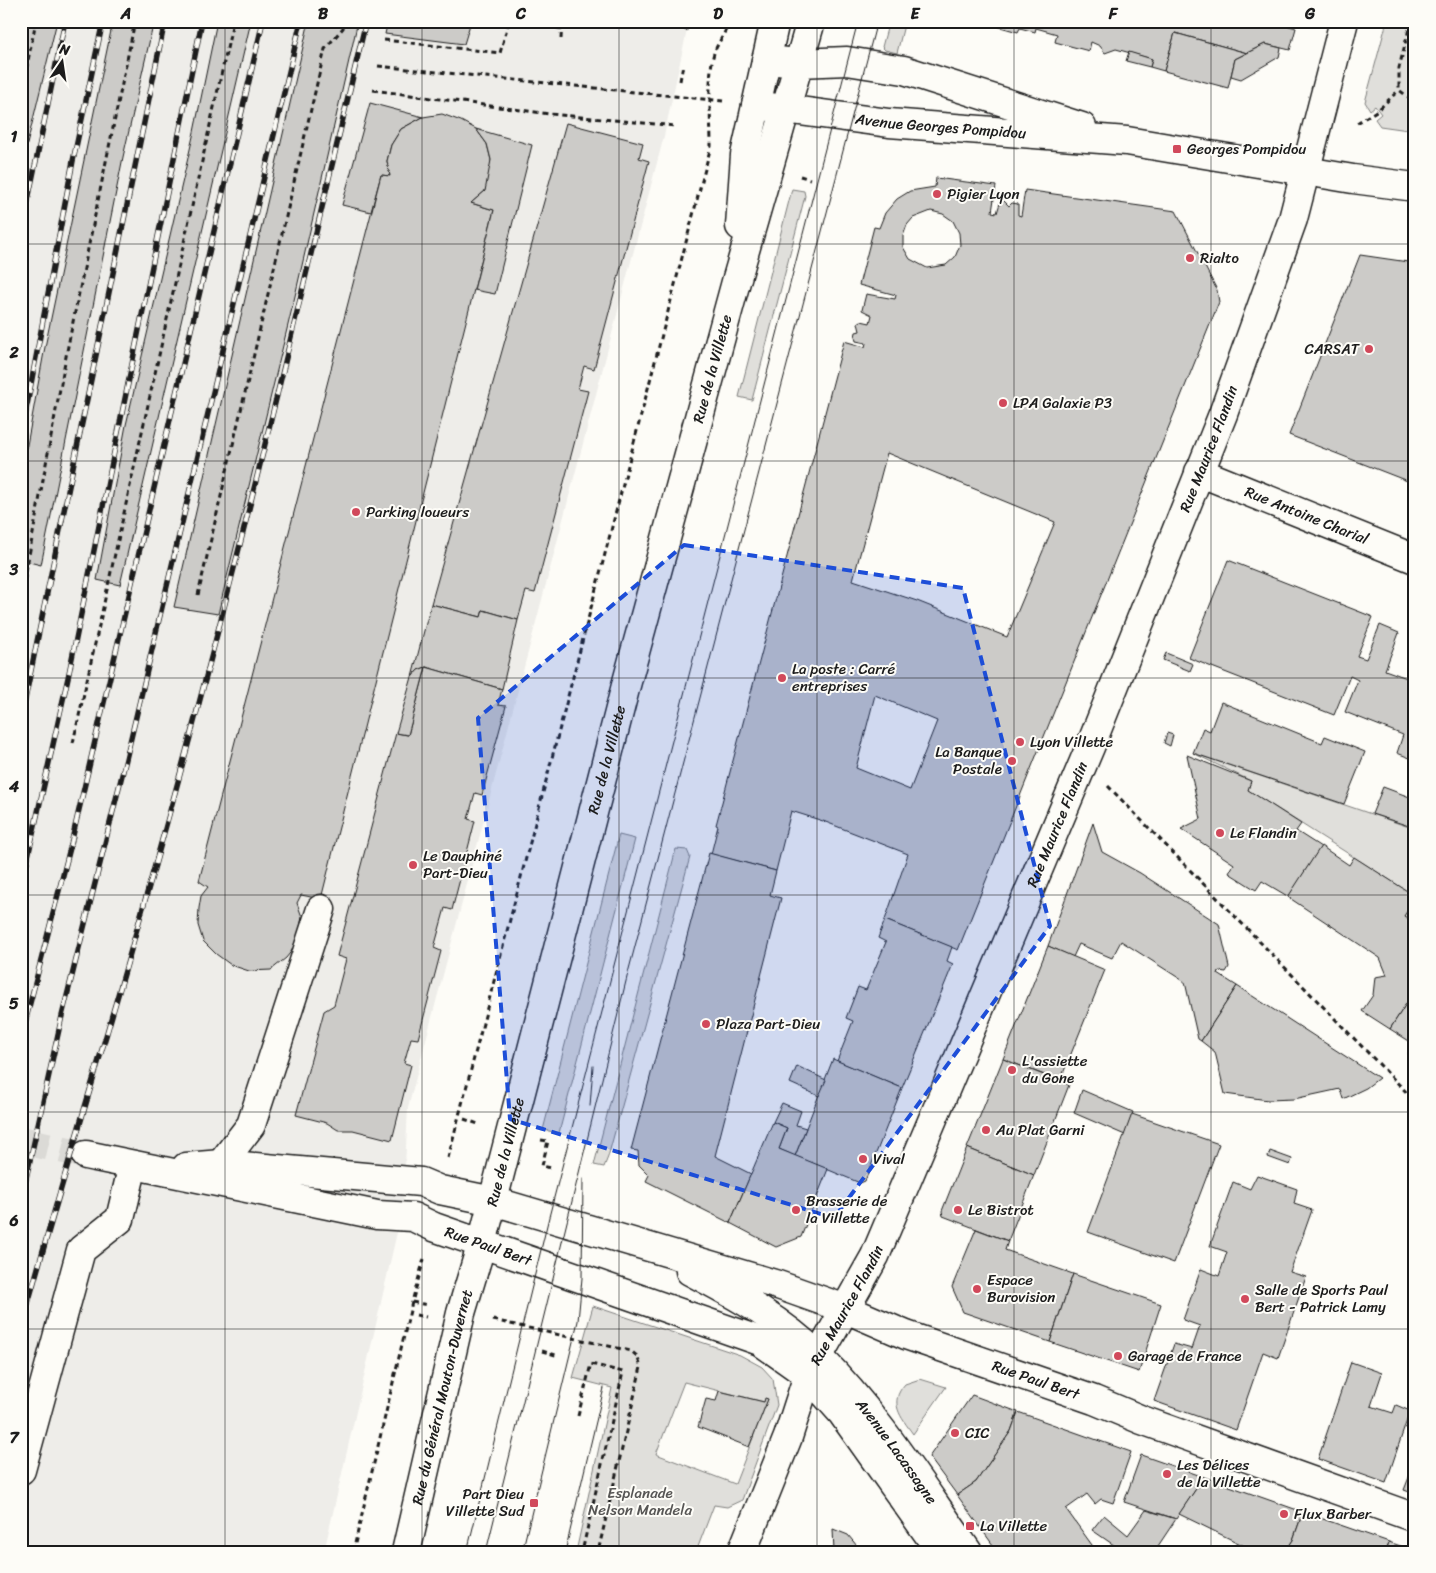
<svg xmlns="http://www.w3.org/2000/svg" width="1436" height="1573" font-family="Sriracha,sans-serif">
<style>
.built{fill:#eeede9}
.green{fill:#e0dfdb;stroke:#7e7e7c;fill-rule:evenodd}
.building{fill:#cccbc8;stroke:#1c1c1c;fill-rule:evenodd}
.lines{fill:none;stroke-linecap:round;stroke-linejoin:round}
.major-tunnel{stroke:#dbdad6;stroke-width:28;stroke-dasharray:28 14;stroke-linecap:butt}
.minor-casing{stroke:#1c1c1c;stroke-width:31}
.major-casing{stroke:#1c1c1c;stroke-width:31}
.path{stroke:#1c1c1c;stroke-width:3;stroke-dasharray:5 4;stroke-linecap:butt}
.minor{stroke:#fdfcf7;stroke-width:28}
.major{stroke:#fdfcf7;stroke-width:28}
.tram{stroke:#1c1c1c;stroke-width:1}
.rail-casing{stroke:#1c1c1c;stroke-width:5.5}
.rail{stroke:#fdfcf7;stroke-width:4;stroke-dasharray:11;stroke-linecap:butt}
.marked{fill:#1d4ed8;fill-opacity:0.2;stroke:#1d4ed8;stroke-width:4;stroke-dasharray:10 6;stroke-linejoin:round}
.grid{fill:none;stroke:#1c1c1c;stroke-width:1;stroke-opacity:0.55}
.poi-dot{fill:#d1495b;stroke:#fdfcf7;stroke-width:2}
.labels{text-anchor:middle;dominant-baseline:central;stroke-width:4;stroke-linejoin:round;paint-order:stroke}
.street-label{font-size:15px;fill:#1c1c1c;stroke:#fdfcf7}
.poi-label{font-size:15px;fill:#1c1c1c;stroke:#fdfcf7;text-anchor:start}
.park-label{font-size:15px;fill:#575655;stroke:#fdfcf7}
.neatline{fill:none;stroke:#1c1c1c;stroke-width:2}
.grid-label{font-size:16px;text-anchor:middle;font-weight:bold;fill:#1c1c1c}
</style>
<rect width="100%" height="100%" fill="#fdfcf7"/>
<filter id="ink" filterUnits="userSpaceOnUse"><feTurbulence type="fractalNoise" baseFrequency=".02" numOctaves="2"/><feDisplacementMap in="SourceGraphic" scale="10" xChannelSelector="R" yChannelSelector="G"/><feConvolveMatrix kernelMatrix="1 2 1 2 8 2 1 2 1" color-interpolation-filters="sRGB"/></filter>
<g filter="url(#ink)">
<polygon class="built" points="21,21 689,21 664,136 408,1108 403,1206 324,1552 21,1552"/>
<g class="green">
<polygon points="889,21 905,21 897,53 885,50 882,47"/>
<polygon points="1387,21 1415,21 1415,131 1380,126 1375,119 1381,114 1375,106 1370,110 1365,102"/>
<polygon points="792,189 804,191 805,196 752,400 739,397"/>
<polygon points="1193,753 1415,829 1415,896 1248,790 1251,781"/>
<polygon points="619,835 635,839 559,1133 543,1130"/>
<polygon points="676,849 687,850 690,857 608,1157 604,1167 594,1165"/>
<polygon points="1415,899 1415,923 1404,916"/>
<path d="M593,1306l147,49 22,12 11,12 4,26 -35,95 -15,7 -13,-2 -18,47h-120l36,-164 -39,-10zM684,1382l80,20 4,-3 -33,85 -79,-30z"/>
<path d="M920,1379l26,8 -33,47c-12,-17 -25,-31 -8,-50z"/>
</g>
<g class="building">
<polygon points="21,21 57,21 21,169"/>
<polygon points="113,21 154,21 123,157 41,565 21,560 21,478 44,352"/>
<polygon points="217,21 251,21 120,585 97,580 126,425 194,132"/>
<polygon points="309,21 358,21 295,296 218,614 174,607"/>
<polygon points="388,21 471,21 464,44 385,34"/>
<polygon points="978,21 994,21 993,25"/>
<polygon points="994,21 1287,21 1286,25 1296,28 1290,50 1265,44 1247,53 1175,33 1164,71 1150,67 1152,59 1116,49 1105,53 1100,46 1091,42 1089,51 1055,42 1057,34 1036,28 1035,32 1020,28 1018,32 993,25"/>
<polygon points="1175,33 1247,53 1235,59 1228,88 1164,71"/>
<polygon points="1265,44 1281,48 1279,57 1241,79 1231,76 1235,59"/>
<polygon points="1129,52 1152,59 1150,67 1126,61"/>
<polygon points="370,103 423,117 401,129 391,145 387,161 390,176 381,175 371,212 342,205"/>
<polygon points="442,114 461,121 476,129 487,144 491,160 490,176 485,191 471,203 494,210 321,899 301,895 297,903 302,917 297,944 286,958 271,970 249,971 231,965 216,954 203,941 198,925 199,908 201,896 208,887 199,881 381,175 390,176 387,161 391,145 401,129 423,117"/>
<polygon points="566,123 643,143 639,158 649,161 594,369 584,366 578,389 588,391 535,593 526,591 518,620 483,610 481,617 431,604"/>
<polygon points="476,129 532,145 495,294 474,290 494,210 471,203 485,191 491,160 487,144"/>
<path d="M936,178l60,8 -4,26 5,1 3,-10 4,-2 5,5 3,-3 6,1v11l3,1 4,-26 151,21 41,79 2,12 -261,648 -73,-30 23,-66 -85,-33 -32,-10 -15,60 -65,-17 7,-28 -2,-1 128,-484 21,6 1,-4 -10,-2 -1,-4 1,-5 4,-1 -2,-8 3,-2 9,2 2,-8 -10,-5 4,-16 29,5 1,-4 -37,-10 15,-58 5,1 6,-15 12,-14 13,-8 25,-4zM931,211l12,3 10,7 6,12 1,12 -5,12 -9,8 -19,3 -17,-9 -7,-12v-11l4,-11 6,-7zM887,453l168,69 -48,115 -90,-36 -64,-21zM875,695l62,26 -27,69 -54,-22z"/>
<polygon points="1360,255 1415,263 1415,484 1289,435"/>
<polygon points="1228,560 1373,617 1357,656 1366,659 1380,625 1399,633 1385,670 1415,681 1415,760 1397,753 1403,735 1345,712 1358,680 1350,676 1334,715 1189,658"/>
<polygon points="431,604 481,617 483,610 518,620 502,689 426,667 418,670 412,677"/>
<polygon points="1166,653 1193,664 1190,671 1163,660"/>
<polygon points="426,667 502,689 498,705 506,706 482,795 475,793 468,819 475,821 452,910 445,908 434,948 441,951 418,1039 411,1038 404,1063 411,1065 392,1140 353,1130 338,1130 327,1123 296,1115 324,1011 334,1005 346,959 337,956 396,733 408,735"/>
<polygon points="426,667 408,735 396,733 412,677 418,670"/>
<polygon points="1221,702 1322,743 1325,736 1365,752 1344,804 1193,753 1203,728 1210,731"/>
<polygon points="1167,733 1173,735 1170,746 1164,743"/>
<polygon points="1187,755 1251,781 1248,790 1301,824 1296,831 1321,847 1289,897 1262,881 1256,890 1229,873 1234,864 1181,829 1201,819"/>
<polygon points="1383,787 1415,799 1415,828 1372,814"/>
<polygon points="1093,823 1102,852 1140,873 1219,924 1229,967 1226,972 1219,971 1218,974 1237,986 1201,1041 1198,1039 1185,982 1121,941 1112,958 1079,944 1073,957 1048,946"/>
<polygon points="1321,846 1349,865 1354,857 1415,896 1415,899 1404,916 1415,923 1415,990 1390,1029 1362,1011 1373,995 1375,977 1387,975 1380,958 1288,897"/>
<polygon points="709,853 776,871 770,895 781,898 715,1156 751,1174 730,1223 646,1181 649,1175 639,1165 638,1151 631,1150"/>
<polygon points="885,920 952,947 947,961 953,964 902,1088 837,1061 853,1021 846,1018 858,987 866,990 886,942 878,938"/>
<polygon points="1048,946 1105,970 1060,1081 1003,1059"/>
<polygon points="1237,986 1379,1078 1366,1088 1343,1099 1340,1089 1294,1099 1268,1100 1225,1094 1215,1052 1201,1041"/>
<polygon points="1415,990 1415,1058 1408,1054 1414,1044 1390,1029"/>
<polygon points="833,1059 902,1088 865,1181 860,1183 795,1156"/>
<polygon points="1003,1059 1069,1085 1034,1175 967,1148"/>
<polygon points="797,1066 826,1080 819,1096 790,1083"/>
<polygon points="1082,1090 1133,1112 1125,1135 1074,1113"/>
<polygon points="782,1103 801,1111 796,1125 806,1128 795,1156 779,1149 787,1128 773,1122"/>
<polygon points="1132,1114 1219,1144 1174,1263 1088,1232"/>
<polygon points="773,1122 787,1128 779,1149 828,1169 801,1237 776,1247 730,1223"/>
<polygon points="967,1148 1034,1175 1008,1241 943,1216 942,1211"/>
<polygon points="1270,1151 1292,1159 1290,1165 1268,1157"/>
<polygon points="1257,1175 1297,1189 1294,1204 1312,1210 1290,1272 1306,1277 1278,1358 1263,1352 1236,1430 1154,1401 1174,1344 1192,1349 1200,1326 1183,1320 1201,1269 1219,1276 1227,1252 1210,1246 1233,1182 1250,1189"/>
<polygon points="976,1229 1008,1241 1005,1250 1073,1274 1050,1342 963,1312 952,1287"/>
<polygon points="1073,1274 1161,1304 1139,1372 1050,1342"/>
<polygon points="1351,1362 1382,1373 1371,1406 1393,1413 1396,1405 1410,1411 1386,1483 1318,1459"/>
<polygon points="719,1391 764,1402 765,1398 768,1399 749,1447 698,1427 706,1399 716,1401"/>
<polygon points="972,1395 1018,1412 1011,1431 976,1482 957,1495 929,1457"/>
<polygon points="1018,1412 1131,1452 1113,1503 1101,1499 1095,1504 1087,1494 1066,1509 1097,1552 998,1552 957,1495 976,1482 1011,1431"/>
<polygon points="1141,1455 1204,1477 1176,1519 1124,1502"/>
<polygon points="1415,1462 1415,1494 1404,1490"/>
<polygon points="1204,1477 1303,1512 1293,1540 1285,1552 1257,1552 1179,1514"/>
<polygon points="1146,1510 1176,1519 1154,1552 1124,1552 1092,1530 1104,1515 1128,1535"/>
<polygon points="1303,1512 1389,1542 1386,1552 1285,1552 1293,1540"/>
<polygon points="833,1529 848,1535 862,1552 834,1552"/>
<polygon points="1389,1542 1415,1551 1415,1552 1386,1552"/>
</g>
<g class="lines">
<polyline class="major-tunnel" points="21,1140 86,1155"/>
<g class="minor-casing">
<g id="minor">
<polyline points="766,60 799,63 847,61 904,70 1082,127"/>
<path id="s1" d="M756,105l133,18 238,18 226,38 62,8"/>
<path id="s2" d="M1199,472l216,87"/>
<polyline points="221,1164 251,1125 321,909"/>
<path id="s3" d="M493,1201l285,84 68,24 60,26 188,65 48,20 273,98"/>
<path id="s4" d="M690,1271c46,24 93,50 130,87 57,57 101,128 148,194"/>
<polyline points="21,1470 81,1250 120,1219 133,1165"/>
<path id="s5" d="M406,1552l55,-239 21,-70"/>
<path id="s6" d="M742,1552l46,-115 20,-62 67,-119 215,-509 133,-333 70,-195 51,-198"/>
</g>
</g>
<g class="major-casing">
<g id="major">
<polyline points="740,226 745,155 775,21"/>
<path id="s7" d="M86,1155l291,60 36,2 21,10 326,114 48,34 34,38 99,139"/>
<polyline points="186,1167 221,1164 421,1182 440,1190 493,1201"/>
<path id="s8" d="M482,1243l143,-554 112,-411 74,-257"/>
</g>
</g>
<g class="path">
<polyline points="357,21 365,25 378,26"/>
<polyline points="530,21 562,29"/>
<polyline points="686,21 686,31"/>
<polyline points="1411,21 1399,68 1399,90 1415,102"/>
<polyline points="561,39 562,21"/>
<polyline points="384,40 500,53 509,21"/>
<polyline points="378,66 723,101"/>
<polyline points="680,81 683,64"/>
<polyline points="373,90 550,114 676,126"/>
<polyline points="21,95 36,21"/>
<polyline points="1357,123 1378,110 1399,90"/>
<polyline points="800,176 810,179"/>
<polyline points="198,595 325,49 343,28 345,21"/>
<polyline points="21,598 67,351 135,21"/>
<polyline points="73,743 232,26 237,21"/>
<polyline points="1108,786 1415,1101"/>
<polyline points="464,1119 478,1124"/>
<polyline points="541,1140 548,1141 542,1166 551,1168"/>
<path d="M448,1158l263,-1012c0,-25 -4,-70 3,-93 4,-11 12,-20 15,-32"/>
<polyline points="412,1302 428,1305"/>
<polyline points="416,1315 426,1317"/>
<polyline points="493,1320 631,1351 637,1356 641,1367 598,1552"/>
<polyline points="542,1351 559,1356"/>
<polyline points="578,1416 591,1364 623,1372 582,1552"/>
<polyline points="353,1552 412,1302 424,1259"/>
</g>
<use href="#minor" class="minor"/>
<use href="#major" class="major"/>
<g class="tram">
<polyline points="590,1106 593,1066"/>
<polyline points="467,1552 549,1217 858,21"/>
<polyline points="486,1552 628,973 877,21"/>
<polyline points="522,1552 578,1321 582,1278 583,1179"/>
<polyline points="565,1552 604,1388"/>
</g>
<g class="rail-casing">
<g id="rail">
<polyline points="21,234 65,21"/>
<polyline points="21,437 73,161 103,21"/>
<polyline points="21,719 165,21"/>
<polyline points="21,888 69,673 202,21"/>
<polyline points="21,1038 71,844 263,21"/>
<polyline points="21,1201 62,1016 126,759 301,21"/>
<path d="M21,1329c38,-140 82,-278 121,-418 84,-294 154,-592 224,-890"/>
</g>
</g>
<use href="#rail" class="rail"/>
</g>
</g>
<path class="marked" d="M684,545l279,43 87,338 -216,292 -324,-99 -32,-401z"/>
<path class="grid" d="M225,21v1531M422,21v1531M619,21v1531M817,21v1531M1014,21v1531M1211,21v1531M21,244h1394M21,461h1394M21,678h1394M21,895h1394M21,1112h1394M21,1329h1394"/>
<g class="poi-dot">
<rect x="1172" y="144" width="10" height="10" rx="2.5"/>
<circle cx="937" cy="194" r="5"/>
<circle cx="1190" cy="258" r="5"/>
<circle cx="1369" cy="349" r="5"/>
<circle cx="1003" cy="403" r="5"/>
<circle cx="356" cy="512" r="5"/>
<circle cx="782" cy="678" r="5"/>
<circle cx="1020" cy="742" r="5"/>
<circle cx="1012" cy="761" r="5"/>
<circle cx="1220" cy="833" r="5"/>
<circle cx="413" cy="865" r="5"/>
<circle cx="706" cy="1024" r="5"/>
<circle cx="1012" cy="1070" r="5"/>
<circle cx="986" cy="1130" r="5"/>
<circle cx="863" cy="1159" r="5"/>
<circle cx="796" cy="1210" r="5"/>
<circle cx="958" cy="1210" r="5"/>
<circle cx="977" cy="1289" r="5"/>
<circle cx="1245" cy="1299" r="5"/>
<circle cx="1118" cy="1356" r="5"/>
<circle cx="955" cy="1433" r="5"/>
<circle cx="1167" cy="1474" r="5"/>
<rect x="529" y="1498" width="10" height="10" rx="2.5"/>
<circle cx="1284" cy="1514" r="5"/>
<rect x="965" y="1521" width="10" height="10" rx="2.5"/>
</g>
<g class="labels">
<g class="street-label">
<text stroke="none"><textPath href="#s1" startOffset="186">Avenue Georges Pompidou</textPath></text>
<text stroke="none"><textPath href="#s8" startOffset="904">Rue de la Villette</textPath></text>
<text stroke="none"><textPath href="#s6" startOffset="1199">Rue Maurice Flandin</textPath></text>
<text stroke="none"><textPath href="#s2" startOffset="116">Rue Antoine Charial</textPath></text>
<text stroke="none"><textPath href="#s8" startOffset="499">Rue de la Villette</textPath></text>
<text stroke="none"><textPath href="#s6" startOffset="794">Rue Maurice Flandin</textPath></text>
<text stroke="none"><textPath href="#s8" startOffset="94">Rue de la Villette</textPath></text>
<text stroke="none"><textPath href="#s7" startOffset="414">Rue Paul Bert</textPath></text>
<text stroke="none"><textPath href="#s6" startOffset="269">Rue Maurice Flandin</textPath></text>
<text stroke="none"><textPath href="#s3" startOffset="572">Rue Paul Bert</textPath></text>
<text stroke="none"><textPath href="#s5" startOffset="159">Rue du Général Mouton-Duvernet</textPath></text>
<text stroke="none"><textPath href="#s4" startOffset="278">Avenue Lacassagne</textPath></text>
</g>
<g class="poi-label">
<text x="1187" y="149">Georges Pompidou</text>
<text x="947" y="194">Pigier Lyon</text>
<text x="1200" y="258">Rialto</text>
<text x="1359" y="349" text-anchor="end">CARSAT</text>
<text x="1013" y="403">LPA Galaxie P3</text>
<text x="366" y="512">Parking loueurs</text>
<text x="792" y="669">La poste : Carré<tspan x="792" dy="17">entreprises</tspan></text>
<text x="1030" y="742">Lyon Villette</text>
<text x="1002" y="752" text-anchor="end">La Banque<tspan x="1002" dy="17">Postale</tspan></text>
<text x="1230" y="833">Le Flandin</text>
<text x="423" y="856">Le Dauphiné<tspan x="423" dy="17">Part-Dieu</tspan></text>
<text x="716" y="1024">Plaza Part-Dieu</text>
<text x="1022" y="1061">L'assiette<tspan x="1022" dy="17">du Gone</tspan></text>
<text x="996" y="1130">Au Plat Garni</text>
<text x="873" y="1159">Vival</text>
<text x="806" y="1201">Brasserie de<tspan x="806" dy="17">la Villette</tspan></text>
<text x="968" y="1210">Le Bistrot</text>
<text x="987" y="1280">Espace<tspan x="987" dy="17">Burovision</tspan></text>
<text x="1255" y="1290">Salle de Sports Paul<tspan x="1255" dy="17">Bert - Patrick Lamy</tspan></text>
<text x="1128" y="1356">Garage de France</text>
<text x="965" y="1433">CIC</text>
<text x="1177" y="1465">Les Délices<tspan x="1177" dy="17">de la Villette</tspan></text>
<text x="524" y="1494" text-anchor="end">Part Dieu<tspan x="524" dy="17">Villette Sud</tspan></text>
<text x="1294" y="1514">Flux Barber</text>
<text x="980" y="1526">La Villette</text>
</g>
<g class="park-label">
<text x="640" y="1493">Esplanade<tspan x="640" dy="17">Nelson Mandela</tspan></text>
</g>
</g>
<rect width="1436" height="1573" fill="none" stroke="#fdfcf7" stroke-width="55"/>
<g transform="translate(62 62) rotate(13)" stroke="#fdfcf7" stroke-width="4" paint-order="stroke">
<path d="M0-4L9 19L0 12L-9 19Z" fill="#1c1c1c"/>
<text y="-8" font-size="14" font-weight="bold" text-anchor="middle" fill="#1c1c1c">N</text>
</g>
<rect x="28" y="28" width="1380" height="1518" class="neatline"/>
<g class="grid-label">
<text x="126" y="19">A</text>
<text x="323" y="19">B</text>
<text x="521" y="19">C</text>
<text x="718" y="19">D</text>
<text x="915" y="19">E</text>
<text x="1113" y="19">F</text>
<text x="1310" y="19">G</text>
<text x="14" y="142">1</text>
<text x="14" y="358">2</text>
<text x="14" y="575">3</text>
<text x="14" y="792">4</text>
<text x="14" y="1009">5</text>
<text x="14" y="1226">6</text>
<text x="14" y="1443">7</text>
</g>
</svg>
